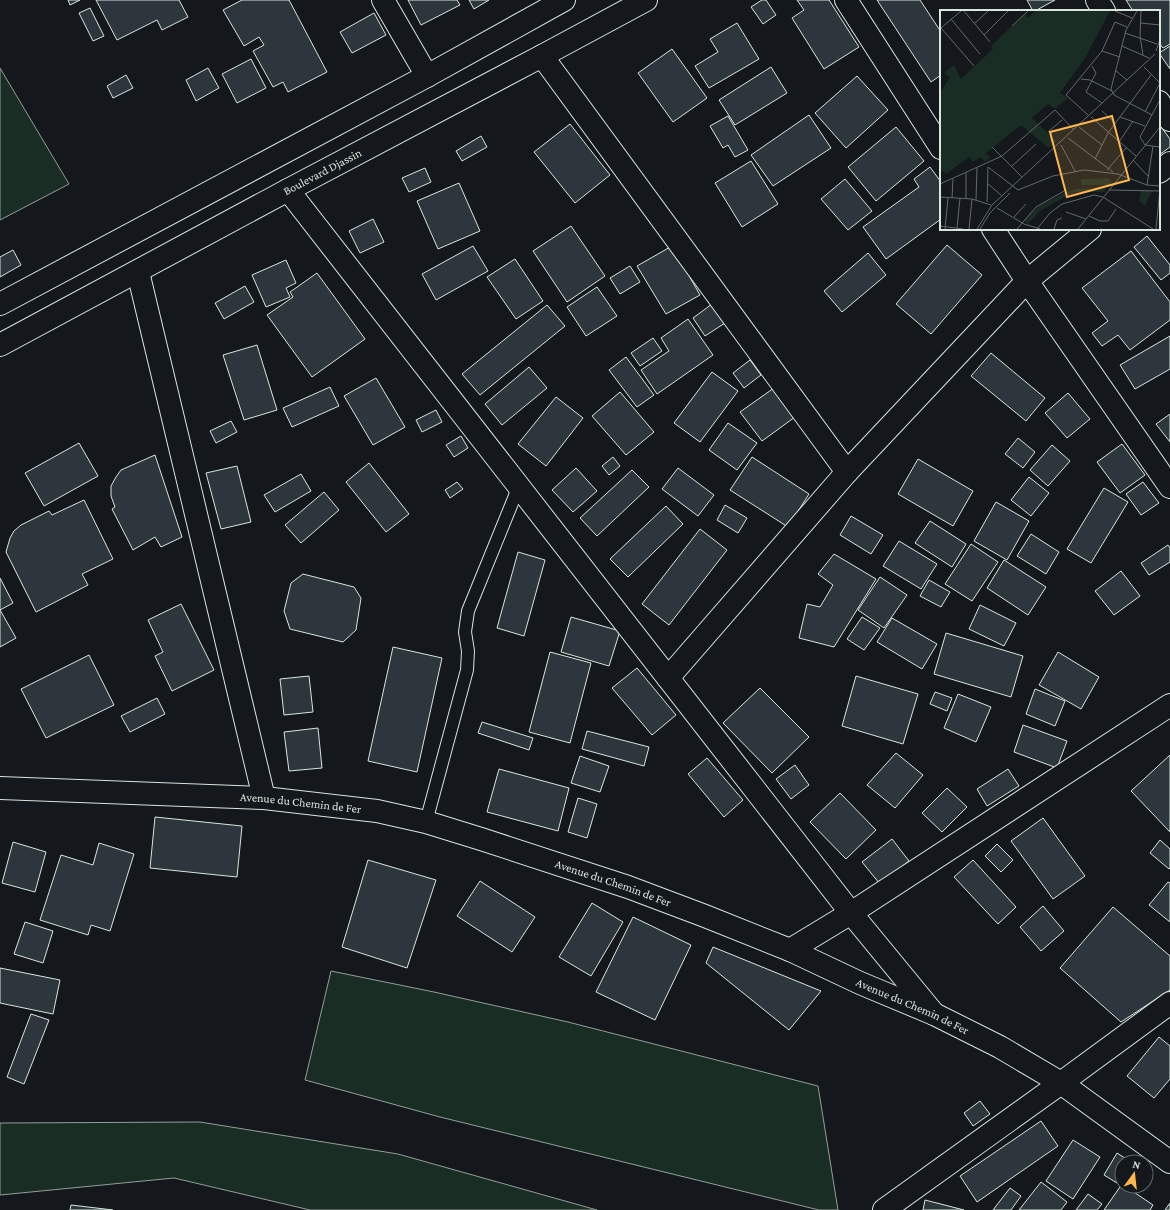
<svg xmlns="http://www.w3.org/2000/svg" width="1170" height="1210" font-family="'Crimson Pro',serif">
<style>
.green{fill:#1a2d24;stroke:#939e99}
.building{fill:#2c363c;stroke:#d8e6dc}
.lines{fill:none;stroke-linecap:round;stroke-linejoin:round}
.lane-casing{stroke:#d8e6dc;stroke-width:14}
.street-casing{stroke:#d8e6dc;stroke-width:24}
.secondary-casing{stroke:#d8e6dc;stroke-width:24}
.highway-casing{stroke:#d8e6dc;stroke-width:24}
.lane{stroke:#14181c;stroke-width:12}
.street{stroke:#14181c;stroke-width:22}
.secondary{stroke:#14181c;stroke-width:22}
.highway{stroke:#14181c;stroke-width:22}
.labels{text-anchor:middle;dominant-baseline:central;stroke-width:3;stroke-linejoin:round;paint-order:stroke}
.street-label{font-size:12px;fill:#d8e6dc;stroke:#14181c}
.inset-road{fill:none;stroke:#626a69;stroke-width:1}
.view{fill:#ffb74d;fill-opacity:0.15;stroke:#ffb74d;stroke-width:2}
.inset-edge{fill:none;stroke:#d8e6dc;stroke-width:2}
</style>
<rect width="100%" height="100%" fill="#14181c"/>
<g class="green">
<polygon points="0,68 69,184 0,220"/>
<polygon points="331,971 434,992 568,1022 818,1086 838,1210 819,1210 440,1117 305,1080"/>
<polygon points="200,1122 398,1154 597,1210 310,1210 174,1178 0,1195 0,1123"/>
</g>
<g class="building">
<polygon points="68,0 80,0 70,5"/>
<polygon points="96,0 179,0 188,17 162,30 157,20 117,40"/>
<polygon points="242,0 289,0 327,72 288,92 283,82 273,87 253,51 264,45 259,37 244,46 223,10"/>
<polygon points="408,0 457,0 460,5 421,25"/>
<polygon points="469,0 489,0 474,9"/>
<polygon points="762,0 766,0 776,15 763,24 751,7"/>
<polygon points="797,0 829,0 859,47 824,69 792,18 804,10"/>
<polygon points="877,0 920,0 941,32 941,75 931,82"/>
<polygon points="1027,0 1055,0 1035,11 1033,11"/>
<polygon points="1126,0 1170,0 1170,44 1163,48 1159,43 1159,11 1133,11"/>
<polygon points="90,8 104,36 93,41 79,13"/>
<polygon points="374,13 386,35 352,53 340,32"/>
<polygon points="737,23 759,59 709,88 695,66 718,52 710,39"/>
<polygon points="1170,46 1170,69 1159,53"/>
<polygon points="672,49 707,98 673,122 638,73"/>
<polygon points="251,59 266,88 237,103 222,74"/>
<polygon points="771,67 787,93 735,125 719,100"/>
<polygon points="208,68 219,88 196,101 186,80"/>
<polygon points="126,75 133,88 113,98 107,86"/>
<polygon points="857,76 888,110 846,148 815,113"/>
<polygon points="809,115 831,148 773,186 751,155"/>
<polygon points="728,116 748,150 735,157 728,145 723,148 710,126"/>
<polygon points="570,124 610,175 575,203 534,152"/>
<polygon points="1159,124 1170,139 1170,147 1159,155"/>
<polygon points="896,127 924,161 876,201 848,167"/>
<polygon points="481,136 487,147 462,161 456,151"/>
<polygon points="751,161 778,204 742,227 715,183"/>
<polygon points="930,167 941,182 941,219 886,259 863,227 919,187 914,179"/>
<polygon points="425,168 431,182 409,192 402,178"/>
<polygon points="845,179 872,211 848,230 821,199"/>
<polygon points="459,183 480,231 438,249 417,201"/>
<polygon points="373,219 384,242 360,253 349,231"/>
<polygon points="571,226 605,276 567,302 533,251"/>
<polygon points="1147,236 1170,265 1170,273 1161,280 1134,247"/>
<polygon points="947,245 982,275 931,334 896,304"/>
<polygon points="473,246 488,271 436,300 422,274"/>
<polygon points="672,246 700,295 666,314 637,266"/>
<polygon points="13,250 21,265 0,277 0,257"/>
<polygon points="1131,251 1170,302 1170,320 1130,350 1118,335 1102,346 1092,333 1108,321 1082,288"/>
<polygon points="868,253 886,275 842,312 824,291"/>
<polygon points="515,259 543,301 516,319 487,277"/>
<polygon points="286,260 296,283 286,288 290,297 266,307 252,275"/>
<polygon points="630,266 640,282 620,294 610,278"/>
<polygon points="317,273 365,339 312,377 267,315 293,297 290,292"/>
<polygon points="245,286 254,302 224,319 215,303"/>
<polygon points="597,287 617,316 586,336 567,307"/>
<polygon points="712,304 725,323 705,336 693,318"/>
<polygon points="547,305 565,326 480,395 462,374"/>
<polygon points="688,319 713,355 657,394 641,370 669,351 661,338"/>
<polygon points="1170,336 1170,369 1135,389 1120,365"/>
<polygon points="653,338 662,351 640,366 631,353"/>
<polygon points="257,345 277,410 244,420 223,355"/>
<polygon points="991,353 1045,398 1026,421 971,376"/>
<polygon points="626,357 654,395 637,407 609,370"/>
<polygon points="750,360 761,375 744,388 733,373"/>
<polygon points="529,367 547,388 502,425 485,404"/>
<polygon points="712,372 738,391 700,442 674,423"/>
<polygon points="376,378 405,427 373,445 344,396"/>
<polygon points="330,387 339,406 292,427 283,408"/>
<polygon points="774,388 795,417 762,441 740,412"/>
<polygon points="620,392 654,432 626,455 592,416"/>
<polygon points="1068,393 1090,419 1067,438 1045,413"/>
<polygon points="556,397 583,418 546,466 518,444"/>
<polygon points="436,410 442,422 422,432 416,420"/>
<polygon points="1170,414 1170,442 1156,424"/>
<polygon points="231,421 237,432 216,443 210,431"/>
<polygon points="728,423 757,443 737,470 709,450"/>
<polygon points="461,436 468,448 454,457 446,445"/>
<polygon points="1018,438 1035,452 1023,468 1005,454"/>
<polygon points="79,443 98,476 44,506 25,473"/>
<polygon points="1122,444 1145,475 1120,493 1097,462"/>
<polygon points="1052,445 1070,461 1048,486 1030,470"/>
<polygon points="155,455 182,537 161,547 155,537 133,550 112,509 115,507 111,496 111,486 116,477 121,470"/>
<polygon points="613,457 620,466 609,475 602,466"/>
<polygon points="752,457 809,494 788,527 730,490"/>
<polygon points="918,459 973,491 953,526 898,494"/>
<polygon points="369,463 409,514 386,532 346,482"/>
<polygon points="237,466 251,522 221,529 206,473"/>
<polygon points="576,468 597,491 573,512 552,490"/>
<polygon points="678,468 714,495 698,516 662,489"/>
<polygon points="632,470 649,487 597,536 580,518"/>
<polygon points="301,474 311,491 275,512 264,495"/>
<polygon points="1029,477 1049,493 1031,516 1011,500"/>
<polygon points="457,482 463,489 450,498 445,490"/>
<polygon points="1143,482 1159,503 1141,515 1126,494"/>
<polygon points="1104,488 1128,502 1091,563 1067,549"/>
<polygon points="324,492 339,510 301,543 285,525"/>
<polygon points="84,500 113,559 82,574 88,585 36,612 6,552 10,538 14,531 21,525 49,511 52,515"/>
<polygon points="996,502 1029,521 1007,560 974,541"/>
<polygon points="725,505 747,518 738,533 717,520"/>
<polygon points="666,506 683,524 628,577 610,559"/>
<polygon points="851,516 883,535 871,554 840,535"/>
<polygon points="930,521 966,544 952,567 915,543"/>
<polygon points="700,529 727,550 669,625 642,604"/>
<polygon points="1031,534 1059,552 1046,574 1017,556"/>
<polygon points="899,541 937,564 921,589 883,566"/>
<polygon points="971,544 998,562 972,601 945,584"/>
<polygon points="1168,545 1170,548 1170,562 1149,575 1141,563"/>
<polygon points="518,552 545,560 524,636 497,628"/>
<polygon points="834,554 876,579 834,647 799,638 807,604 820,607 833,585 818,574"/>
<polygon points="1004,560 1046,587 1028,615 987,588"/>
<polygon points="1121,571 1140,596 1114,615 1095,591"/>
<polygon points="303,574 354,587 361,598 356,630 343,642 290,629 284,611 291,583"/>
<polygon points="880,577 907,595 884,628 858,610"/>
<polygon points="0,578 13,603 0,610 16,638 0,647"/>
<polygon points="929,580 950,592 941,607 920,596"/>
<polygon points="181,604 214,670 172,691 155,656 163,652 148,620"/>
<polygon points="980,605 1016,623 1004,646 969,629"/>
<polygon points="571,617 620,631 609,666 561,652"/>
<polygon points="862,617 880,628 864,650 847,639"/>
<polygon points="892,618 937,644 922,669 877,642"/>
<polygon points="946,633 1023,656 1011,697 934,674"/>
<polygon points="393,647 442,658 417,772 368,761"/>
<polygon points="550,652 591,663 570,743 529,732"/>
<polygon points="1058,652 1099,677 1081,709 1039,685"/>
<polygon points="89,655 114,705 46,738 21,689"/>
<polygon points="637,668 676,715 652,735 612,688"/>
<polygon points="309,676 313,712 284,715 280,679"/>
<polygon points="856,676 918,694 903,744 842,726"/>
<polygon points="760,688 809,737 772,773 723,723"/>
<polygon points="1035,689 1065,701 1055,726 1026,714"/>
<polygon points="935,692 952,698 947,711 930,704"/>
<polygon points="958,694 991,707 976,742 944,728"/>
<polygon points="157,698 165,714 130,732 121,716"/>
<polygon points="482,722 533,738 529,750 478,733"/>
<polygon points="1023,725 1067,741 1057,768 1014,752"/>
<polygon points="318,728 322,768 289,771 284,732"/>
<polygon points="587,731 649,747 644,766 582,749"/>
<polygon points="896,753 923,775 895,808 867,785"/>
<polygon points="1170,755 1170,832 1131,791"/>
<polygon points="580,756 609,766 600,792 571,783"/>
<polygon points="707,758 743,800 724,817 688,774"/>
<polygon points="795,765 809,785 791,799 776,779"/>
<polygon points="499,769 569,788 558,831 487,812"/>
<polygon points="1008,769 1019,786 987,806 977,789"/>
<polygon points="947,788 967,807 942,832 922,813"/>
<polygon points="840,793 876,830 846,859 810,822"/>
<polygon points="578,798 597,804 587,838 568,832"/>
<polygon points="155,817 242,826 237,877 150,868"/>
<polygon points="1043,818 1085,876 1053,899 1011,841"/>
<polygon points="892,839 909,861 880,884 862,862"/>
<polygon points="1160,840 1170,849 1170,868 1169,869 1150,853"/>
<polygon points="13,842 46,852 35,892 2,883"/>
<polygon points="99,843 134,854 110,931 91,925 88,935 40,920 61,855 93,865"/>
<polygon points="997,844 1013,860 1001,872 985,856"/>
<polygon points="368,860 436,880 407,968 342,947"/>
<polygon points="973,860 1016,907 998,924 954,877"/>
<polygon points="480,881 535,917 512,952 457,916"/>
<polygon points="1168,882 1170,883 1170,922 1149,905"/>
<polygon points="592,903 623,922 591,976 559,957"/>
<polygon points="1043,906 1064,931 1041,951 1020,927"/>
<polygon points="1113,907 1170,956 1170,990 1121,1022 1060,968"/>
<polygon points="633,917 691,945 655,1020 596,992"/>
<polygon points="25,922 53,931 43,963 14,954"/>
<polygon points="713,947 821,991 789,1030 706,963"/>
<polygon points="0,968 60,980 53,1014 0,1003"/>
<polygon points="31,1014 49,1020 24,1084 7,1077"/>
<polygon points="1159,1037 1170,1046 1170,1079 1154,1098 1127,1076"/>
<polygon points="980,1101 990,1114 973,1126 964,1113"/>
<polygon points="1041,1121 1058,1146 977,1202 960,1176"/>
<polygon points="1073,1140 1100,1157 1073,1199 1046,1181"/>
<polygon points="1117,1153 1131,1162 1122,1162 1122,1175 1117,1183 1104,1175"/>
<polygon points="1041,1182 1067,1202 1061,1210 1019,1210"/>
<polygon points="1122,1184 1122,1186 1125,1186 1153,1205 1150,1210 1104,1210"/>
<polygon points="1010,1188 1021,1196 1011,1210 993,1210"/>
<polygon points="1088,1194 1102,1204 1097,1210 1076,1210"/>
<polygon points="925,1200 964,1210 923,1210"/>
<polygon points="1170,1203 1170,1210 1165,1210"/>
<polygon points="71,1205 113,1210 70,1210"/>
</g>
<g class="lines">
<g class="lane-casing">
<polyline id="lane" points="426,822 467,670 468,651 465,632 468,611 519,486"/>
</g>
<g class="street-casing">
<g id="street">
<polyline points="383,0 427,76"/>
<polyline points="846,0 941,148"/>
<polyline points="1097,0 1104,11"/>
<polyline points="542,56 847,472"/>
<polyline points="1159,102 1170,120"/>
<polyline points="1159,172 1170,163"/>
<polyline points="288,190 851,913 934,1014"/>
<polyline points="993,229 1027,281 1170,487"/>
<polyline points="138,272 264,798"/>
<polyline points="668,678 847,472 1027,281 1090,229"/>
<polyline points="790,950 851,913 1170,705"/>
<polyline points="884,1210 1061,1083 1170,1003"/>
</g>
</g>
<g class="secondary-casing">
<g id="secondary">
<path id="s1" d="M0,788l264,10 113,13 49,11 55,17 147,48 77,29 85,34 70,33 74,31 66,33 61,36 109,79"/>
</g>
</g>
<g class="highway-casing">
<g id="highway">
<polyline points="0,304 427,76 564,0"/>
<path id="s2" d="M0,345l288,-155 254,-134 104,-56"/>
</g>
</g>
<use href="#lane" class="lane"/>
<use href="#street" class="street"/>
<use href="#secondary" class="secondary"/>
<use href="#highway" class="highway"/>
</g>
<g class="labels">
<g class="street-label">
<text stroke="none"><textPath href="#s2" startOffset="366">Boulevard Djassin</textPath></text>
<text stroke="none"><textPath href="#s1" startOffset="301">Avenue du Chemin de Fer</textPath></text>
<text stroke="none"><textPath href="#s1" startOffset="625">Avenue du Chemin de Fer</textPath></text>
<text stroke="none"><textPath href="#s1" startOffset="949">Avenue du Chemin de Fer</textPath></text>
</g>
</g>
<g transform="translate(940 10)">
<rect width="220" height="220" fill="#14181c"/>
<path d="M95,1h75l-25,47 -25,35 8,5 -13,11 -7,-5 -16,14 24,23 -7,7 -28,-23 -35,28 4,4 -4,5 -6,-5 -7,5 -4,-5 -23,17 -3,-3 -3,1v-79l10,-16 -6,-4 10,-8 7,14 32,-30 -2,-3 34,-32 3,4zM169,168l3,7h-31v-6zM166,178l-1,4h-29l-10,4 -26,15 -12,13 -4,-4 16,-15 24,-12 12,-4zM201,180l11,1 -7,15 -6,-5z" fill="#1a2d24"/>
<path class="inset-road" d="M21,1l-20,17 33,38M24,1l26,31M175,1l17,7M197,1l-11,19 -15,59 3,6 38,20M201,1l-1,25 3,19M11,9l29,35M201,13l19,2M34,14l14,-13M72,16l16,-15M185,23l32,11M44,25l24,-24M182,36l27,12M162,41l18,6M216,41l4,-12M152,56l4,7 -10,19 16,11M204,57l16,16M175,60l12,10M141,69l9,1 22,11M220,90l-20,37 5,8 15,2M162,101l13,12M205,102l15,-29M148,105l-22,-20 36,-44 13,-29 12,5M151,107l45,39M180,107l25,9M139,117l23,18M108,122l14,-12M128,128l45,34M179,132l14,-21M121,135l14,26M52,137l30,30M155,149l13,-26 43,-58M193,150l15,16M72,156l24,-22M48,157l30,23 35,-14 31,-6 34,4 29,11 13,1M167,160l19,-22M0,174l62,-28 53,-46 18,19M48,174l13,11M207,175l6,-39M169,180l51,1M0,187l32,2 19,6M12,188l1,-19M26,189v-26M36,190l1,-32M47,192l1,-35M57,198l27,16 16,5M126,202l20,7M149,206l11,5h8l8,-12M74,207l12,-13M0,216l23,3M17,218l3,-30M5,219l3,-31M29,219l3,-30M37,219l15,-24 163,-151M40,219l10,-16 20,-20M77,219l19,-22 28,-16M97,219l13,-16 12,-9 32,-9 9,2 50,32M114,219l3,-9 5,-2M138,219l82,-102M216,219l4,-40"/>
<path class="view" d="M172,106l17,64 -62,17 -17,-65z"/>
<rect width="220" height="220" class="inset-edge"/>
</g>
<g transform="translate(1134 1174) rotate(15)"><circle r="19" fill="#14181c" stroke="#626a69"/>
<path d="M0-3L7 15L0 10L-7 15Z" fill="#ffb74d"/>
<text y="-6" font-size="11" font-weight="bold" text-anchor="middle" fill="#d8e6dc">N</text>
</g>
</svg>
